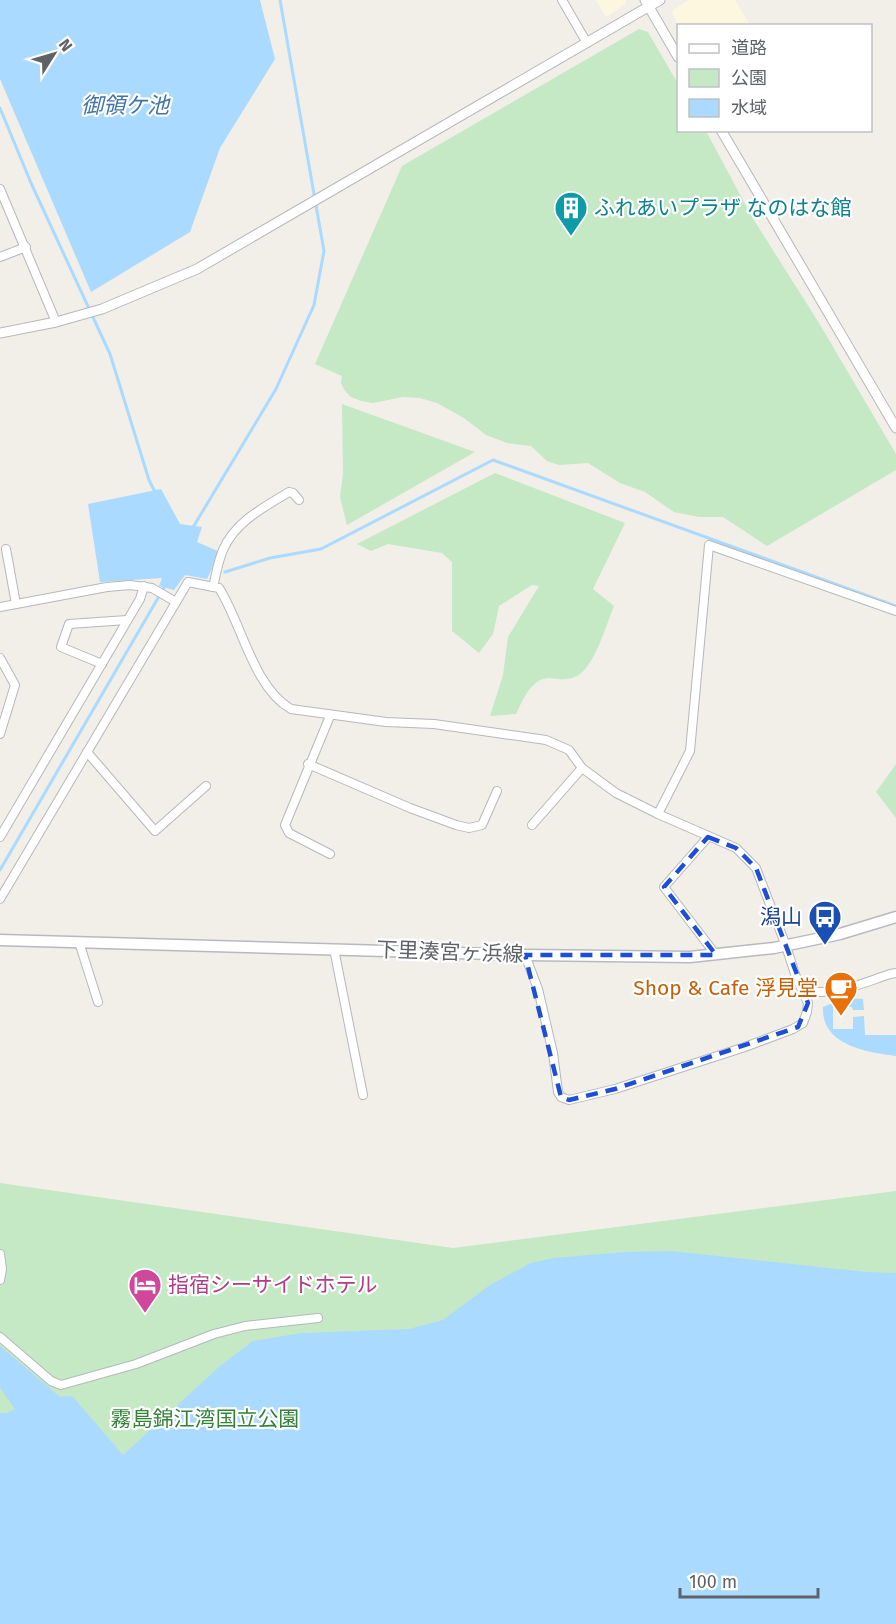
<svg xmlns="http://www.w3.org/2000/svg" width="896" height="1624" font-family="'Fira Sans','Noto Sans JP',sans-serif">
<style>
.commercial{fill:#fef7e0}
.green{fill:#c5e8c5}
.water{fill:#aadaff}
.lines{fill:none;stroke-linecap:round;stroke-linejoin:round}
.stream{stroke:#aadaff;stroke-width:3}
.minor-casing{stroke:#b5b8bc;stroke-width:10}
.tertiary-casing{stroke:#b5b8bc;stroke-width:11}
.secondary-casing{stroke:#b6babf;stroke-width:13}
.minor{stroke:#fff;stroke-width:8}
.tertiary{stroke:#fff;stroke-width:9}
.secondary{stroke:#fff;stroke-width:10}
.marked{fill:none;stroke:#1d4ed8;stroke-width:4.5;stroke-dasharray:12 8;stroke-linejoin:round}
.labels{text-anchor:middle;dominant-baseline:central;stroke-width:4.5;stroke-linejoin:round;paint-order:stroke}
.culture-label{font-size:21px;fill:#0d838f;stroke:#fff;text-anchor:start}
.transit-label{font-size:21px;fill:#164399;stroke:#fff;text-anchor:end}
.street-label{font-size:21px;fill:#5f6368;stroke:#fff}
.food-label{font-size:21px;fill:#c56008;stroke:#fff;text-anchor:end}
.hotel-label{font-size:21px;fill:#b23c85;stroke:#fff;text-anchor:start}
.park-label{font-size:21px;fill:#348238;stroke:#fff}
.water-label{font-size:22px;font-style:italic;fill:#4174aa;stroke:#fff}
</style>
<rect width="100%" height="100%" fill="#f1efe8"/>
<g class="commercial">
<polygon points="596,0 626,0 625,4 606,17"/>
<polygon points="689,0 735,0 750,25 678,26 673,14 673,10"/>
</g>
<g class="green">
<polygon points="639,29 648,32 678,84 678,130 706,131 752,217 819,323 896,454 896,470 767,546 723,517 699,517 674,512 645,492 620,483 588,463 559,465 547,461 531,446 507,443 486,435 464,418 437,403 420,398 403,397 373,403 361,401 351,397 345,391 341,383 342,376 315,364 402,166"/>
<polygon points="342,404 475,452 347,525 340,497 343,474"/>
<path d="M495,473l130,50 -32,66 21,17c-8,19 -19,60 -37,70 -10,5 -17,3 -27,2 -19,0 -27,22 -34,36l-26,2 13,-41 5,-38 31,-51 -7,-1 -33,21 -6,28 -14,19 -27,-22v-69l-10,-9 -54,-9 -17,7 -14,-7z"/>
<polygon points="896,764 896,818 876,792"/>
<polygon points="0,1183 453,1248 896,1191 896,1624 0,1624"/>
</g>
<g class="water">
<polygon points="0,0 260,0 275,59 220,148 190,232 91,292 0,79"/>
<polygon points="161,489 180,524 202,527 197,542 220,552 207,579 185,575 174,590 159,586 162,578 100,582 88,504"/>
<path d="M845,998l18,1 1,11h-11l-1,-3 -19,1v21h20v-12l11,-1 1,19h31v21c-30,-4 -75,-11 -73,-49z"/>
<polygon points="671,1251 866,1272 896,1273 896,1624 0,1624 0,1413 7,1413 15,1409 0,1388 0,1346 60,1397 68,1396 73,1397 123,1455 220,1366 253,1341 302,1333 409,1329 443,1320 490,1285 531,1263 553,1258 626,1252"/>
</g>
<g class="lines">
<g class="stream">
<polyline points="0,108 31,183 110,354 149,480 155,492"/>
<polyline points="192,529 276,389 314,305 324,251 280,0"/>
<polyline points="225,572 270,558 321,549 493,460 896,606"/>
<polyline points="0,870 165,586"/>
</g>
<g class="minor-casing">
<g id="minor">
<polyline points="562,0 587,43"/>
<polyline points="0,189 56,322"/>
<polyline points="0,257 26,247"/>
<polyline points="6,549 16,604"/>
<path d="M213,587c3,-12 5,-26 10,-37 12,-28 41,-43 66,-58l4,1 6,7"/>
<polyline points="0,607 107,587 130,585 152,588 176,602"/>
<polyline points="0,658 15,685 0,734"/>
<polyline points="102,664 61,647 69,624 127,620"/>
<polyline points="330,716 285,825 289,833 330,854"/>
<polyline points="87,752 155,831 206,786"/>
<polyline points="308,764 410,808 456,825 469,828 482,825 497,791"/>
<polyline points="658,814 690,751 709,545 896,611"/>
<polyline points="532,825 582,768"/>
<polyline points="0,837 140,599 144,586"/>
<polyline points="708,837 664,887 716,955"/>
<path d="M0,899l188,-317 31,6c23,36 34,99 72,121l95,13 48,2 112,16 23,10 13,18 34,25 42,21 78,34 20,20 30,78 10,31 12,26 -1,9 -4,11 -10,6 -51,19 -127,41 -46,11 -8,-3 -3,-5 -5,-39 -15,-64 -13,-34"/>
<polyline points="79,942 98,1002"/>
<polyline points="334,949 363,1095"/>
<path d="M802,990c32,7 58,-6 88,-16l6,-1"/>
<polyline points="0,1254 2,1269 0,1280"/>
<polyline points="0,1337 51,1381 61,1385 136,1364 214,1334 245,1326 318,1318"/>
</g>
</g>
<g class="tertiary-casing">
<g id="tertiary">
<polyline points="645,0 678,57"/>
<polyline points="721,130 896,428"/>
<polyline points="0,333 56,322 102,309 197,269 660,0"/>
</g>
</g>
<g class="secondary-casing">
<polyline id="secondary" points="0,940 525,955 690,957 774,948 840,934 896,917"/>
</g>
<use href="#minor" class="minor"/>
<use href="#tertiary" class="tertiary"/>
<use href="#secondary" class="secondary"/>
</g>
<path class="marked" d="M708,837l28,11 20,20 52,135 -10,24 -183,62 -46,11 -8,-3 -36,-142h191l-52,-68z"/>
<defs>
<g id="building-pin" transform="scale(1.725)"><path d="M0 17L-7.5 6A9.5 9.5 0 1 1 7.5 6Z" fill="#0f9aa8" stroke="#fff"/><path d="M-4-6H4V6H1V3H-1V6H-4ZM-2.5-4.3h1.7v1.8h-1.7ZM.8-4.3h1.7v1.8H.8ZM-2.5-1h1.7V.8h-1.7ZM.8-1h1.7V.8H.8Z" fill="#fff"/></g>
<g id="bus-pin" transform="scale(1.725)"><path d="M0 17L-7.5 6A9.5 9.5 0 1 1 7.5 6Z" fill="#1a4fb4" stroke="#fff"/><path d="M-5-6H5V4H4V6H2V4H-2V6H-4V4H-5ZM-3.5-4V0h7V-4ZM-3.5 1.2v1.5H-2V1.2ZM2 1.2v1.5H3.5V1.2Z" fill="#fff"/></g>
<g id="cafe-pin" transform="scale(1.725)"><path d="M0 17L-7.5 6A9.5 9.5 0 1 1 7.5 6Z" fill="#e8710a" stroke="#fff"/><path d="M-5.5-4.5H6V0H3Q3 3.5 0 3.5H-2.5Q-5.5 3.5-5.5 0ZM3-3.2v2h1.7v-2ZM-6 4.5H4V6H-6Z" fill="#fff"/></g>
<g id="hotel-pin" transform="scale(1.725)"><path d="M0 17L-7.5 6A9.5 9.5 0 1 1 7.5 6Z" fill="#d1479c" stroke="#fff"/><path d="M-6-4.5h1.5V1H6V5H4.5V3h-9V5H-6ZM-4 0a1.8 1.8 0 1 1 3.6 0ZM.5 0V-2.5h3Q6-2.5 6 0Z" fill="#fff"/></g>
</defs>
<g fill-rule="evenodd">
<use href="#building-pin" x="571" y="208"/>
<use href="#bus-pin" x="825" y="917"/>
<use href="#cafe-pin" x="841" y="988"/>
<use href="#hotel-pin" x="145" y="1285"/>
</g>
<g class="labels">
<g class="culture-label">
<text x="594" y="208">ふれあいプラザ なのはな館</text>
</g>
<g class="transit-label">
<text x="802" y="917">潟山</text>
</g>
<g class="street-label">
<text transform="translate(450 952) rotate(2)">下里湊宮ヶ浜線</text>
</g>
<g class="food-label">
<text x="818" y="988">Shop &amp; Cafe 浮見堂</text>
</g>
<g class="hotel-label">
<text x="168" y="1285">指宿シーサイドホテル</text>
</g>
<g class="park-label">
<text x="205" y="1419">霧島錦江湾国立公園</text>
</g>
<g class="water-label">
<text x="125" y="105">御領ケ池</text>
</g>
</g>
<rect x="677" y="24" width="195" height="108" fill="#ffffff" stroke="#bfc1c3" stroke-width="1.5"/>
<rect x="689" y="44" width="30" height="9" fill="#ffffff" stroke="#bfc1c3" stroke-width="1.5"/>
<text x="731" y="54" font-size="18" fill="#5f6368">道路</text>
<rect x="689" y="69" width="30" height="18" fill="#c5e8c5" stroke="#bfc1c3" stroke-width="1.5"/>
<text x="731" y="84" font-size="18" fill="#5f6368">公園</text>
<rect x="689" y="99" width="30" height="18" fill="#aadaff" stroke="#bfc1c3" stroke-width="1.5"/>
<text x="731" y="114" font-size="18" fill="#5f6368">水域</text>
<g transform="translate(54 54) rotate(53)" stroke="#ffffff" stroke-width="4.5" paint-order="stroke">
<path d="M0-4.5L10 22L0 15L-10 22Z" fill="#5f6368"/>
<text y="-9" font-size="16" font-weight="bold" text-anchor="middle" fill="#5f6368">N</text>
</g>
<path d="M680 1588v9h138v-9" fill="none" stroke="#5f6368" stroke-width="3"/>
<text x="689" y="1588" font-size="18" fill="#5f6368" stroke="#ffffff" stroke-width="4.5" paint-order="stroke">100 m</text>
</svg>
